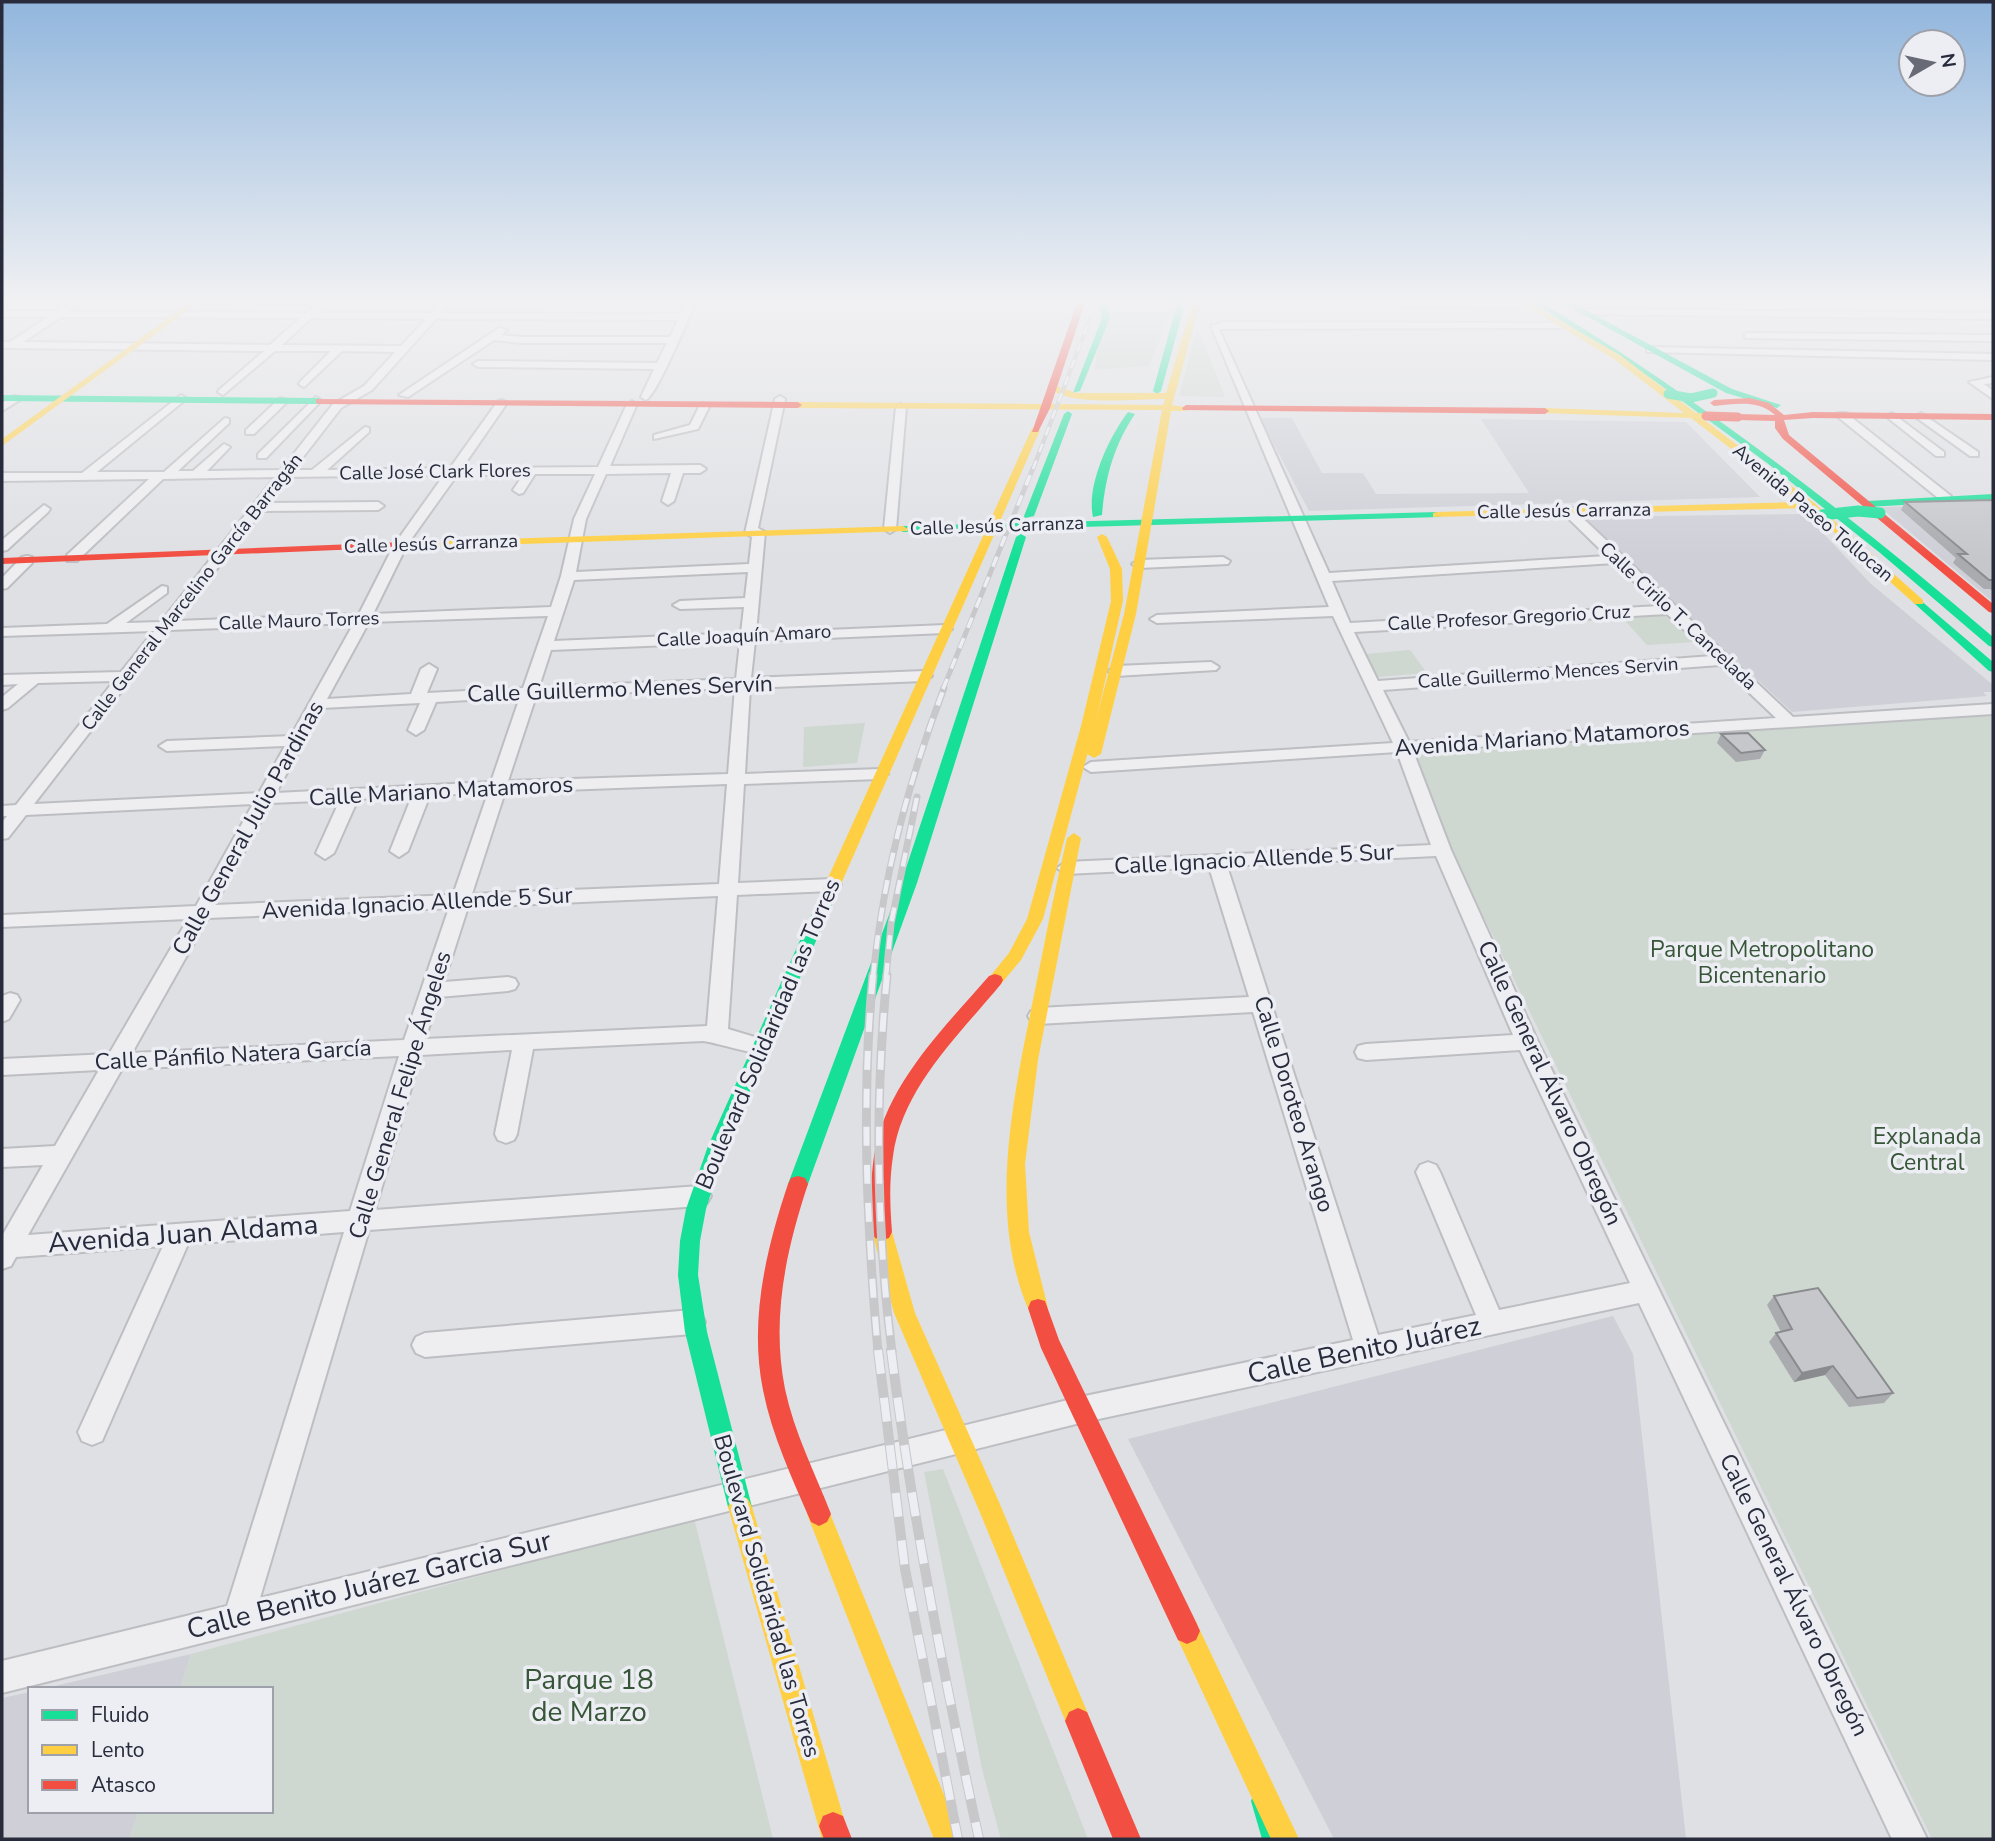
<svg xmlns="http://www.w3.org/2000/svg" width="1995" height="1841" font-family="'Nunito Sans',sans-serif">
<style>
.built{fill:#cecfd7}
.green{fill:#ced7d0}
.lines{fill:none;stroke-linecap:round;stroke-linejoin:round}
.street-casing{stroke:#bdbec2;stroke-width:4}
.street{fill:#eeeef1;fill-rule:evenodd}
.fast{fill:#16e098;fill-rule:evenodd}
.slow{fill:#ffcf43;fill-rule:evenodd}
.jam{fill:#f24e42;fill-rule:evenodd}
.rail-far4-casing{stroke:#c8c8cb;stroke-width:4.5}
.rail-far3-casing{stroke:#c8c8cb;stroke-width:5}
.rail-far2-casing{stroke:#c8c8cb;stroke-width:7}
.rail-far1-casing{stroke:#c8c8cb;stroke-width:9}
.rail-casing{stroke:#c8c8cb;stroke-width:10}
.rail-far4{stroke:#eceef4;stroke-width:2.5;stroke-dasharray:9;stroke-linecap:butt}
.rail-far3{stroke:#eceef4;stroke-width:3.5;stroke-dasharray:11;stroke-linecap:butt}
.rail-far2{stroke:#eceef4;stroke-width:4.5;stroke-dasharray:14;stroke-linecap:butt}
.rail-far1{stroke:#eceef4;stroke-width:6;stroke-dasharray:19;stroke-linecap:butt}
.rail{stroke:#eceef4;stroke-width:8;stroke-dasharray:24;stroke-linecap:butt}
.fast-bridge-far1{stroke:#16e098;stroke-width:9}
.fast-bridge{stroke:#16e098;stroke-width:11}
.jam-bridge{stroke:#f24e42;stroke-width:9}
.wall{fill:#a9abaf}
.shaded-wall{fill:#8a8b8e}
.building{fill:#c5c7cb;stroke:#8a8b8e;stroke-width:2}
.labels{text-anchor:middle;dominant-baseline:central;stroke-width:7;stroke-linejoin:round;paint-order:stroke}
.far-street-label{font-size:19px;fill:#282b3b;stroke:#eceef4}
.street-label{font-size:23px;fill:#282b3b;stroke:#eceef4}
.park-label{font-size:23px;fill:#375537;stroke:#eceef4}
.near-street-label{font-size:28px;fill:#282b3b;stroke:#eceef4}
.near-park-label{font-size:28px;fill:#375537;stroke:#eceef4}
</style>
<rect width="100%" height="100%" fill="#dfe0e4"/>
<g class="built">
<polygon points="1260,418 1292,418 1322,473 1363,473 1376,494 1529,493 1481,419 1686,422 1760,497 1309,511"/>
<polygon points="1993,504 1993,602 1880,507"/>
<polygon points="1805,514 1871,584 1993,685 1993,692 1983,692 1987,696 1792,712 1583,517"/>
<polygon points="1613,1316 1633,1354 1686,1839 1334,1839 1128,1439"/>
<polygon points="191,1654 180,1689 42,1689"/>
<polygon points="30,1692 30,1811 139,1811 129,1839 2,1839 2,1698"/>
</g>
<g class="green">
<polygon points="1106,300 1176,300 1149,366 1094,370"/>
<polygon points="1197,326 1225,397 1179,396"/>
<polygon points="1661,612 1694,642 1647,645 1620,615"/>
<polygon points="1410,650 1427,673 1377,677 1366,654"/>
<polygon points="1993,712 1993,1839 1932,1839 1405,755"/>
<polygon points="865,723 857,763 803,767 804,727"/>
<polygon points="943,1469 1088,1839 1001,1839 982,1769 924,1472"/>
<polygon points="694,1518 773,1839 129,1839 139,1811 271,1811 271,1689 180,1689 191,1654"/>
</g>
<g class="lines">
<g class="street-casing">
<g id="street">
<path d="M74,300h10l-15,12 237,1 10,-9h-118l-5,-3 137,-1 -13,13h114l12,-13h9l-11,13 240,1 6,-14h9c-7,17 -39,95 -50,100l-5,-3 13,-28 -176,-2 -5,-3 5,-3 179,2 10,-20h-146l-27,-3 -86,57 -9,-2 100,-67 8,2 -6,5 20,2h149l8,-17 -242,-1 -64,71 -31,18 -48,62h19l53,-43 4,1v4l-42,38 123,-2 48,-67 4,-1 5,3 -45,65 136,-1 29,-63 5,-3 5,3 -27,62 90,-1 6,4 -6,4h-17l-9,28 -6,4 -6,-4 9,-28 -65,1 -20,45 -10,53 173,-8 3,-27 -7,-4 30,-134 5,-3 5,3 -27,129 7,4 -9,101 189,-8 7,4 -7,4 -190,8 -4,37 173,-7 8,5 -8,5 -174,7 -5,86 135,-5 8,5 -8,5 -136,5 -6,99 94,-4 7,2 2,4 -2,4 -7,2 -95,4 -9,134 40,12 3,6 -3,6c-12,3 -49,-10 -65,-12l-170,8 -16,85 -3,6 -8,3 -8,-3 -3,-6 17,-84 -91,5 -46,155 324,-24 8,3 4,7 -4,7 -8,3 -330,24 -109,368 820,-201 273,-57 -100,-328 -215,12 -7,-3 -3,-5 3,-5 7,-3 211,-11 -40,-130 -143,7 -9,-6 9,-6 365,-17 -34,-93 -306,20 -8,-5 8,-5 302,-19 -60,-127 -176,7 -7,-4 7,-4 172,-8 -118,-281 13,-4 341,1 2,2 -5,3 -343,1 110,244 278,-17 -43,-42 -2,-3 6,-4 4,1 221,209 200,-13v10l-580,37 38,99 87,192 389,797h-35l-253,-536 -559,120 -1078,270v-32l225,-55 117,-374 -156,12 -86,197 -10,4 -10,-4 -4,-9 85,-186 -147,11 -5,9 -9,3v-33l41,-71 -41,2v-18l53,-3 44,-76 -97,5v-16l107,-5 79,-135 -186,8v-12l194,-9 57,-102 -227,11 -18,23 -6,1v-17l5,-6h-5v-10l14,-1 98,-124 -76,2 -30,25 -6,2v-13l16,-13 -16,1v-10l119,-3 33,-41 -152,5v-8l105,-4 55,-38 5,1v6l-41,30 35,-1 114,-145 -112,2 -86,82h-10v-6l82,-76 -147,2v-8h80l99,-78 5,3 -1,2 -88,72h67l61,-54 4,1v4l-51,48h15l31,-27 6,3 -23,24 74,-1 52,-66 31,-18 31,-34 -53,-1 -38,36 -5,-3 1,-2 31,-31h-56l-52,44 -5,-3 1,-2 45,-39 -262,-3v-6h8l38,-25h-46v-6h55zM61,317l239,1 -30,27 -247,-3zM311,318l115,1 -25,27 -119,-1zM535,474h60l-21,45 -13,57 -10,31 -178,7 34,-69 50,-70h66l-10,15 6,4 4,-1zM444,475l-50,70 -35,69 -183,7 86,-110 116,-1 6,-4 -6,-4 -111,1 20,-26zM1615,563l44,43 -309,17 -18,-42zM748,572l-3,26 -65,3 -7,4 7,4 64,-2 -3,26 -187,8 20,-61zM1667,614l45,42 -334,25 -24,-49zM548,616l-25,72 -96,5 10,-24 -8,-5 -8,5 -10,25 -84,5 42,-77zM354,623l-63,113 -124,5 -8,5 8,5 118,-5 -26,47 -225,11 135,-174zM740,642l-4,37 -197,8 12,-37zM1720,665l56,53 -367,24 -26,-52zM735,688l-7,86 -220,7 28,-85zM520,697l-29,85 -215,11 46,-85 98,-5 -12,27 8,5 8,-5 12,-28zM727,784l-8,100 -247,10 33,-102zM488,793l-35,102 -238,10 56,-102 69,-3 -24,53 9,6 9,-6 24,-54 54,-3 -22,55 9,6 9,-6 22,-56zM1436,856l77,179 -147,9 -8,2 -3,6 3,6 8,2 154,-10 110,233 -131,27 -59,-138 -4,-7 -8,-3 -8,3 -4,7 60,143 -98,20 -151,-469zM718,896l-11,130 -282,13 14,-42 69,-6 7,-2 3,-5 -3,-5 -7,-2 -64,5 24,-75zM449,908l-45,132 -272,13 76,-135zM399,1056l-49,155 -322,24 94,-166z"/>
<polygon points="1212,301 1525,301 1530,304 1525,307 1209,306 1209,302"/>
<polygon points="1582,309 1993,313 1993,319 1579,314 1577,312"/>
<polygon points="1748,333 1993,335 1993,341 1745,338 1745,334"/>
<polygon points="1650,347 1993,354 1993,360 1647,352 1647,348"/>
<polygon points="1993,377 1993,383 1984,384 1993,391 1993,399 1969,382"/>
<polygon points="14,396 23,398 2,411 2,403"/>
<polygon points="316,397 321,400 320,402 266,458 258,458 258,454"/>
<polygon points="280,398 289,400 254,434 246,434 246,430"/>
<polygon points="701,403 710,405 698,429 654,439 654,435 690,425"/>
<polygon points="901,404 906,407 896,529 890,533 884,529 896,407"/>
<polygon points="1838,413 1846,413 1951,496 1951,502 1943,502 1838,417"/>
<polygon points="1892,413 1944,452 1944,456 1936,456 1888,418 1887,416"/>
<polygon points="1921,413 1978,452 1978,456 1970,456 1917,418 1916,416"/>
<polygon points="44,505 50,509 48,512 7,550 2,551 2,540"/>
<polygon points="27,556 32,557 32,563 7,588 2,589 2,578 22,557"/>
<polygon points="1223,557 1230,561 1228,564 1139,568 1132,564 1139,560"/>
<polygon points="1211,662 1219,667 1216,670 1116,676 1108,671 1116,666"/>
<polygon points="10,993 17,995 20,1000 9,1019 2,1022 2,996"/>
<polygon points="692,1310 701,1314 705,1322 701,1330 692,1334 425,1357 416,1353 412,1345 416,1337 425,1333"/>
</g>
</g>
<use href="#street" class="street"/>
<g class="fast">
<polygon points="1099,300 1107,300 1110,318 1080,391 1073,393 1102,318"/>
<polygon points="1178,300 1186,300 1161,391 1157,394 1153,391"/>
<path d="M1529,300h9c162,99 311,214 455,337v10l-4,-1 -110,-94 -112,-89 -115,-84z"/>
<polygon points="1557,300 1567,300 1732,389 1781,405 1777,408 1726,393"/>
<polygon points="2,395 319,398 323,401 319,404 2,401"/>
<polygon points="1068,411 1072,414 1034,516 1025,518 1024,516 1064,414"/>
<path d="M1128,412l7,2c-21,31 -30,64 -33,101l-9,2c-7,-31 16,-80 35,-105z"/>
<polygon points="1993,494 1993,500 1867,507 1862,504 1867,501"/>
<polygon points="1437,512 1441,513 1441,517 903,532 898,529 903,526"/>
<polygon points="1021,534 1026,537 917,883 808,1184 805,1190 798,1192 791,1190 788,1184 901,883 1016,537"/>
<polygon points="1919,599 1993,662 1993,672 1989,671 1915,604 1913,602"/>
<polygon points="826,895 834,900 726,1146 706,1209 700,1241 698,1275 707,1332 752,1507 748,1515 740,1519 732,1515 728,1507 685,1332 678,1275 680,1241 686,1209 708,1146 818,900"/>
<polygon points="1265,1787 1275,1791 1290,1839 1262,1839 1251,1801 1255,1791"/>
</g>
<g class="slow">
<polygon points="193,300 202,300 2,446 2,439"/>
<path d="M1193,300h8l-29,105 18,3 -4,3h-15l-35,203 -35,140 -7,4 -7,-4 37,-140 38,-204 -364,-2 -4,-3 4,-3 365,3 2,-6c-31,0 -95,8 -118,-12l4,-3 25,9h90z"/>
<polygon points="1515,300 1524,300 1620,355 1696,413 1709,414 1709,418 1703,419 1814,503 1923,600 1923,604 1915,604 1807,508 1433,517 1433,513 1437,512 1800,502 1691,418 1542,413 1542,409 1545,408 1684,413 1614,359"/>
<polygon points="1032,428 1040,430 834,900 831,904 821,904 818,900"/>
<polygon points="903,526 908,529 907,531 404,548 399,545 404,542"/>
<polygon points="1102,534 1107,537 1122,569 1123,601 1095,726 1043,919 1021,960 1001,984 989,984 987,980 1009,953 1027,919 1081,726 1111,601 1110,569 1097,537"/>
<path d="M1074,833l7,5 -43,222 -13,104 4,68 19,76 -3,7 -7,2 -7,-2c-45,-97 -18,-216 2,-315 11,-54 21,-108 34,-162z"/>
<polygon points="882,1224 889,1226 892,1232 915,1313 999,1502 1091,1721 1087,1730 1078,1734 1069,1730 981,1515 894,1313 872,1232 875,1226"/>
<polygon points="740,1495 748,1499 752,1507 850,1839 822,1839 728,1507 732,1499"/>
<polygon points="819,1502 827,1506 962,1839 934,1839 807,1514 811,1506"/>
<polygon points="1187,1618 1196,1622 1299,1839 1271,1839 1174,1631 1178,1622"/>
</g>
<g class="jam">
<polygon points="1078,300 1086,300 1050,408 1038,432 1032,432"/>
<path d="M1750,398l19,5 15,12 29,-3 180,2v6l-180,-2 -29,2 5,15 204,169v9l-4,-1 -206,-173 -8,-11v-7l-37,-1 -4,-3 4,-3 37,1c-17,-16 -40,-11 -61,-9l-4,-3 4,-3z"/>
<polygon points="316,399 798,402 802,405 798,408 319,404 316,403"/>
<polygon points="1186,405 1545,408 1549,411 1545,414 1183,410 1182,408"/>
<polygon points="404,542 409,545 408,547 2,564 2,558"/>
<path d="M995,974l6,2 2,4 -2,4c-42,51 -99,104 -108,172 -4,26 -3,50 -1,76l-3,6 -7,2 -7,-2 -3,-6c-1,-26 -2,-50 2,-76 11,-71 70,-128 115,-180z"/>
<path d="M798,1176l7,2 3,6c-22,66 -37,135 -23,205 9,43 30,84 46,125l-4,8 -8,4 -8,-4c-18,-42 -39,-86 -48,-132 -14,-69 3,-140 25,-206l3,-6z"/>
<polygon points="1038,1299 1045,1301 1059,1340 1196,1622 1200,1631 1196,1640 1187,1644 1178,1640 1041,1348 1028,1308 1031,1301"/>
<polygon points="1078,1708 1087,1712 1141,1839 1113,1839 1065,1721 1069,1712"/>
<polygon points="833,1812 843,1816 852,1839 824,1839 819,1826 823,1816"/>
</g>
<g class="rail-far4-casing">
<polyline id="rail-far4" points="1033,469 1097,300"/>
</g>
<g class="rail-far3-casing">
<polyline id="rail-far3" points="943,689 1033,468"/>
</g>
<g class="rail-far2-casing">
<g id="rail-far2">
<path d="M873,977c10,-101 35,-195 71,-289"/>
<polyline points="886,977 891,924 917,797"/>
</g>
</g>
<g class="rail-far1-casing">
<g id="rail-far1">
<path d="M873,975c-12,125 -6,252 5,377"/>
<path d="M887,975c-12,125 -11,252 5,377"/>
</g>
</g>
<g class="rail-casing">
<g id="rail">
<polyline points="878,1350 905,1569 958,1839"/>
<path d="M891,1350c21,165 53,327 88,489"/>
</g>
</g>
<use href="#rail-far4" class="rail-far4"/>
<use href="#rail-far3" class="rail-far3"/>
<use href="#rail-far2" class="rail-far2"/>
<use href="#rail-far1" class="rail-far1"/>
<use href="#rail" class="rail"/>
<polyline class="fast-bridge-far1" points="1668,394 1691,398 1713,393"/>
<polyline class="fast-bridge" points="1822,515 1858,511 1880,513"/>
<polyline class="jam-bridge" points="1706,416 1738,417"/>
</g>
<g class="wall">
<polygon points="1993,500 1993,591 1990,589 1984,589 1953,563 1956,558 1901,510 1905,502"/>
<polygon points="1721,734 1765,750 1760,759 1736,762 1717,743"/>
<polygon points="1774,1296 1893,1393 1884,1403 1849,1407 1825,1375 1794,1382 1769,1342 1776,1333 1781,1332 1767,1305"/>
</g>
<polygon class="shaded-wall" points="1833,1366 1825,1375 1794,1382 1802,1373"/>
<g class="building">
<polygon points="1993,500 1993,580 1989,580 1958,554 1967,554 1905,502"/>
<polygon points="1748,733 1765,750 1741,753 1721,734"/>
<polygon points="1818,1288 1893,1393 1857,1398 1833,1366 1802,1373 1776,1333 1792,1329 1774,1296"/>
</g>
<linearGradient id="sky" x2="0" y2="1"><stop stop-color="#91b6dd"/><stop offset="0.54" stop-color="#f1f1f3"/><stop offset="1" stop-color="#f1f1f3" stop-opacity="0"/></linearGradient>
<rect width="1995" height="558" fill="url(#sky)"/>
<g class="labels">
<g class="far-street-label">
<text transform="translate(435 472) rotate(-1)">Calle José Clark Flores</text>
<text transform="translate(1564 511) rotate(-1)">Calle Jesús Carranza</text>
<text transform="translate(1813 513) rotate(40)">Avenida Paseo Tollocan</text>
<text transform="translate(997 526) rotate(-2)">Calle Jesús Carranza</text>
<text transform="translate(431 544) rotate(-2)">Calle Jesús Carranza</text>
<text transform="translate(192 592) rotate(-52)">Calle General Marcelino García Barragán</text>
<text transform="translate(1678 616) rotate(43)">Calle Cirilo T. Cancelada</text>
<text transform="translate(1509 618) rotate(-3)">Calle Profesor Gregorio Cruz</text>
<text transform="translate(299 621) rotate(-2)">Calle Mauro Torres</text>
<text transform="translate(744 636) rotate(-3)">Calle Joaquín Amaro</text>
<text transform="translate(1548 673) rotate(-4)">Calle Guillermo Mences Servin</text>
</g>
<g class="street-label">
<text transform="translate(620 689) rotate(-2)">Calle Guillermo Menes Servín</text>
<text transform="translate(1542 738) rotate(-4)">Avenida Mariano Matamoros</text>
<text transform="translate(441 791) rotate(-3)">Calle Mariano Matamoros</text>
<text transform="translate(248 828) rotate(-61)">Calle General Julio Pardinas</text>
<text transform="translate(1254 859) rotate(-3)">Calle Ignacio Allende 5 Sur</text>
<text transform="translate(417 903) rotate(-3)">Avenida Ignacio Allende 5 Sur</text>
<text transform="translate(768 1034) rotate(-67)">Boulevard Solidaridad las Torres</text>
<text transform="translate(233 1055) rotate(-3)">Calle Pánfilo Natera García</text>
<text transform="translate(1550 1083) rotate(65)">Calle General Álvaro Obregón</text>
<text transform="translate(400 1095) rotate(-73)">Calle General Felipe Ángeles</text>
<text transform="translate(1294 1104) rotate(73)">Calle Doroteo Arango</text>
<text transform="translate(1794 1595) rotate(64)">Calle General Álvaro Obregón</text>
<text transform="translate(767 1596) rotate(74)">Boulevard Solidaridad las Torres</text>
</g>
<g class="park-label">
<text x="1762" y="949">Parque Metropolitano<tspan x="1762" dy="26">Bicentenario</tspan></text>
<text x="1927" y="1136">Explanada<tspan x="1927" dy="26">Central</tspan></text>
</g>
<g class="near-street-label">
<text transform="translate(183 1234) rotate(-4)">Avenida Juan Aldama</text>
<text transform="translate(1364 1350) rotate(-12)">Calle Benito Juárez</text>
<text transform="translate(369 1585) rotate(-14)">Calle Benito Juárez Garcia Sur</text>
</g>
<g class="near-park-label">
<text x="589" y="1680">Parque 18<tspan x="589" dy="32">de Marzo</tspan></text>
</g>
</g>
<rect width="1995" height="1841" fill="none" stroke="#282b3b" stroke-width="7"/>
<rect x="28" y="1687" width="245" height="126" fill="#eceef4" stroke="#9ea0aa" stroke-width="2"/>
<rect x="42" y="1710" width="35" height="10" fill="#16e098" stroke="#9ea0aa" stroke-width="2"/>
<text x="91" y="1722" font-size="21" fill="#282b3b">Fluido</text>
<rect x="42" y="1745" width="35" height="10" fill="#ffcf43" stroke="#9ea0aa" stroke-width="2"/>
<text x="91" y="1757" font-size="21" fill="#282b3b">Lento</text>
<rect x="42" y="1780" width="35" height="10" fill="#f24e42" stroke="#9ea0aa" stroke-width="2"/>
<text x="91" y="1792" font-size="21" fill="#282b3b">Atasco</text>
<g transform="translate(1932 63) rotate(81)"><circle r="33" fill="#eceef4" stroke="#9ea0aa" stroke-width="2"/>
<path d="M0-5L12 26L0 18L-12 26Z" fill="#686a76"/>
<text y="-10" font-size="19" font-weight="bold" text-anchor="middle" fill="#282b3b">N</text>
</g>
</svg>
